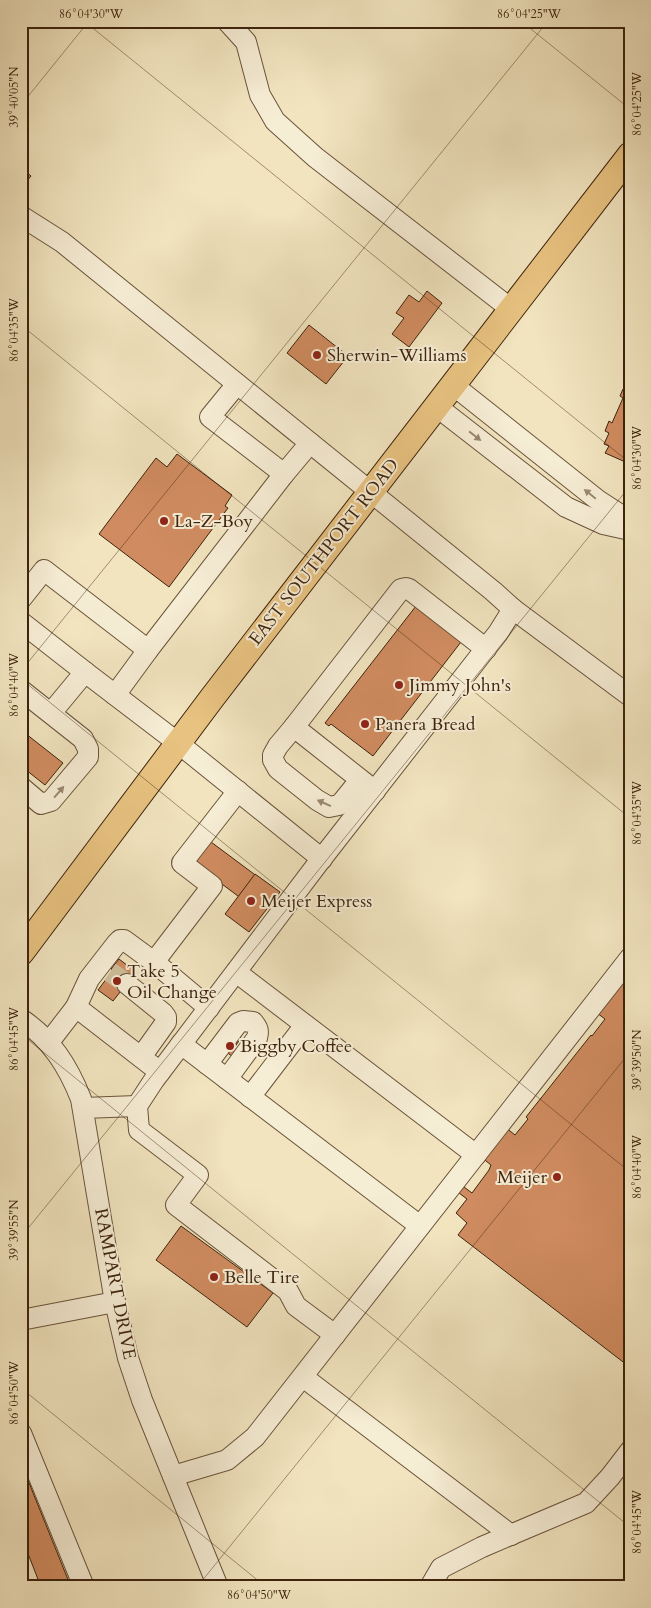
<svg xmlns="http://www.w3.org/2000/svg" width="651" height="1608" font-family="Cardo,serif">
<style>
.building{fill:#d08c60;stroke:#3d230d}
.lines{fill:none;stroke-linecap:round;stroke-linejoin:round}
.minor-tunnel{stroke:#cdbd9b;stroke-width:20;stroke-dasharray:20 10;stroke-linecap:butt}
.minor-casing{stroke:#6a533a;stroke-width:22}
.major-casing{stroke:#3d230d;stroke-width:27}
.minor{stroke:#f6edd5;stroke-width:20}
.major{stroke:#e8c280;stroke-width:25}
.oneway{fill:#9a8871}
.ticks{fill:none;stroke:#3d230d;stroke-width:1;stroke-opacity:0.45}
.poi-dot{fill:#8f2418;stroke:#f6edd5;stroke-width:2}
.labels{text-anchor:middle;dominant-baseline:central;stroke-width:4;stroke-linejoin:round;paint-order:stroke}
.poi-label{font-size:18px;fill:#3d230d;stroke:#f6edd5;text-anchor:start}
.street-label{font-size:18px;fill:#3d230d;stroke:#f6edd5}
.neatline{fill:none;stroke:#3d230d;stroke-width:2}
.ticks-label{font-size:12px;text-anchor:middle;fill:#3d230d}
</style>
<rect width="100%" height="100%" fill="#f1e4bf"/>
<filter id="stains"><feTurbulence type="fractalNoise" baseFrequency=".004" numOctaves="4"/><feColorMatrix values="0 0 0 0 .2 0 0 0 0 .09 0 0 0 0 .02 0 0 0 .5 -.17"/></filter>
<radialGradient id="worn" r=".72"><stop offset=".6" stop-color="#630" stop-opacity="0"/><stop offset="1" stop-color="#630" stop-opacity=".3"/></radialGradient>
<g class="building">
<polygon points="21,168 31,176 21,188"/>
<polygon points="427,291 442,303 409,347 392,334 404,318 396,313 409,295 419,302"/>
<polygon points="309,325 348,356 326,384 287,353"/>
<polygon points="630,386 629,428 630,464 605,453 609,446 604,444 609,433 605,431 609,421 612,423 623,398 620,396 623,389 627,391"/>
<polygon points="177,454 232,495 225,506 228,508 169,587 99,534 156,458 167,467"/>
<polygon points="416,606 461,642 373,756 331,724 329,726 325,723"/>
<polygon points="21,730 63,763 45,785 21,766"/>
<polygon points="207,839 258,877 242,899 191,861"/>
<polygon points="255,874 280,892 249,932 225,914"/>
<polygon points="119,959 136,972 113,1001 98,990 113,970 111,969"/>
<polygon points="617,980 628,988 630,986 630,1361 627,1365 458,1235 467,1223 456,1213 467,1199 455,1190 460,1184 472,1193 489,1170 491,1165 481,1157 505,1127 515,1135 528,1119 526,1117 591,1035 592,1036 605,1019 593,1010"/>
<polygon points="235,1033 241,1038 234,1048 239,1052 234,1058 223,1049"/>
<polygon points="181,1226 273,1293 247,1327 156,1260"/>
<polygon points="21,1463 71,1587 41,1587 27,1551 21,1554"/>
</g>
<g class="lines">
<polyline class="minor-tunnel" points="110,972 127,984"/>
<g class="minor-casing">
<g id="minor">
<polyline points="227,21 246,42 260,95 275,121 315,157 511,309"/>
<polyline points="21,216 62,242 493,591 513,609"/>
<polyline points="453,385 599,501 630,521"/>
<polyline points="436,406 566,507 603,524 630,530"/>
<polyline points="284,474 310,443"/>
<polyline points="21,599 44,570 148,650 115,695"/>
<polyline points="21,622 85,672"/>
<polyline points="148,650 284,474 210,417 237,384"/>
<polyline points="21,690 83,739 88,749 88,757 51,801 41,804 21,787"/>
<polyline points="51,713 85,672 178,743 322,859"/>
<polyline points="294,727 401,589 406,588 409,589 486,649"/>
<polyline points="360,780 343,801 339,805 329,807 317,800 278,769 273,760 273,755 278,746 294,727 375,791"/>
<polyline points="154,962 212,886 182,863 238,791"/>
<polyline points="236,972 476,1155"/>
<polyline points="127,984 163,1013 166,1017 166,1022 141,1057"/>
<polyline points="76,1007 89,979 117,943 120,940 124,940 154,962 209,1008"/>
<path d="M21,1019c30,20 47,47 60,80l34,203 13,56 14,42 76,187"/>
<polyline points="49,1042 76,1007 160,1072"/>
<polyline points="181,1044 420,1226"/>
<path d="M207,1064l31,-41 5,-2 10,1c5,6 6,9 4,16l-30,41"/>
<polyline points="250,1097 305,1025"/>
<polyline points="83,1108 137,1106"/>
<polyline points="21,1320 115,1302"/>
<polyline points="335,1335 296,1306 288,1291 176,1205 198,1175 139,1130 137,1106 154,1080 319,862 498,633 513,609 630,696"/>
<polyline points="303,1377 511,1535"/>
<polyline points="21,1433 84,1587"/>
<polyline points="173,1476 227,1460 255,1437 630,958"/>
<polyline points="430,1587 441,1568 482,1547 586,1503 610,1477 630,1451"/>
</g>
</g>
<g class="major-casing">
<polyline id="major" points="21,953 212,698 630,155"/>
</g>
<use href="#minor" class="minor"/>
<use href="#major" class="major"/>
</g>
<defs><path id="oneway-solid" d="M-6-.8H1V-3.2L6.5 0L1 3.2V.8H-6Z" transform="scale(1.25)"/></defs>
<g class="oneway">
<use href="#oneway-solid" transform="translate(475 436) rotate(38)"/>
<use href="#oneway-solid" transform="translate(590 494) rotate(-141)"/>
<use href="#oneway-solid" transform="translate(59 792) rotate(-49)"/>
<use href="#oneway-solid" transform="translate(324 803) rotate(-156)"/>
</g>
<path class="ticks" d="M84,21l546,442M521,21l109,88M21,105l68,-84M21,325l609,493M21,671l527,-650M21,679l609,493M21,1034l609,493M21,1237l609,-751M21,1388l245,199M197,1587l433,-535"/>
<g class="poi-dot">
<circle cx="317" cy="355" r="5"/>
<circle cx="164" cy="521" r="5"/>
<circle cx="399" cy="685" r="5"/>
<circle cx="365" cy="724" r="5"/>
<circle cx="251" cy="901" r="5"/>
<circle cx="117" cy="981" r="5"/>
<circle cx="230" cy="1046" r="5"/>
<circle cx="557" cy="1177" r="5"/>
<circle cx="214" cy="1277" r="5"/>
</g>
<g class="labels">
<g class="poi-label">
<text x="327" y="355">Sherwin-Williams</text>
<text x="174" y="521">La-Z-Boy</text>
<text x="409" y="685">Jimmy John's</text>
<text x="375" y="724">Panera Bread</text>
<text x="261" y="901">Meijer Express</text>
<text x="127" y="971">Take 5<tspan x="127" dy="21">Oil Change</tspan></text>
<text x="240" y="1046">Biggby Coffee</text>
<text x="547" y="1177" text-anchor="end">Meijer</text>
<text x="224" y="1277">Belle Tire</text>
</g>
<g class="street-label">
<text transform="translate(324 552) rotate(-52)">EAST SOUTHPORT ROAD</text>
<text transform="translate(115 1284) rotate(79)">RAMPART DRIVE</text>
</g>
</g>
<rect width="651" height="1608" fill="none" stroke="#f1e4bf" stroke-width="55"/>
<rect x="28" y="28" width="596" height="1552" class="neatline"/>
<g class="ticks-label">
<text x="91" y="18">86°04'30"W</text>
<text x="529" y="18">86°04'25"W</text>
<text transform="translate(14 97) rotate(-90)" y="4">39°40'05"N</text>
<text transform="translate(637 104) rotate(-90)" y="4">86°04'25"W</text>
<text transform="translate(14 330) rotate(-90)" y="4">86°04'35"W</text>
<text transform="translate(637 458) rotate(-90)" y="4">86°04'30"W</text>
<text transform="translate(14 685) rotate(-90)" y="4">86°04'40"W</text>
<text transform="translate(637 813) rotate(-90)" y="4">86°04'35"W</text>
<text transform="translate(14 1039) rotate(-90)" y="4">86°04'45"W</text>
<text transform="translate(637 1060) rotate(-90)" y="4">39°39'50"N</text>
<text transform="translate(637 1167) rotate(-90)" y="4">86°04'40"W</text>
<text transform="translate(14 1230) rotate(-90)" y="4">39°39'55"N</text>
<text transform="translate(14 1393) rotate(-90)" y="4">86°04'50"W</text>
<text transform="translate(637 1522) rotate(-90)" y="4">86°04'45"W</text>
<text x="259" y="1599">86°04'50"W</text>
</g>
<rect width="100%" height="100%" filter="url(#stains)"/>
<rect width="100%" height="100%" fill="url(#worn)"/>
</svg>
